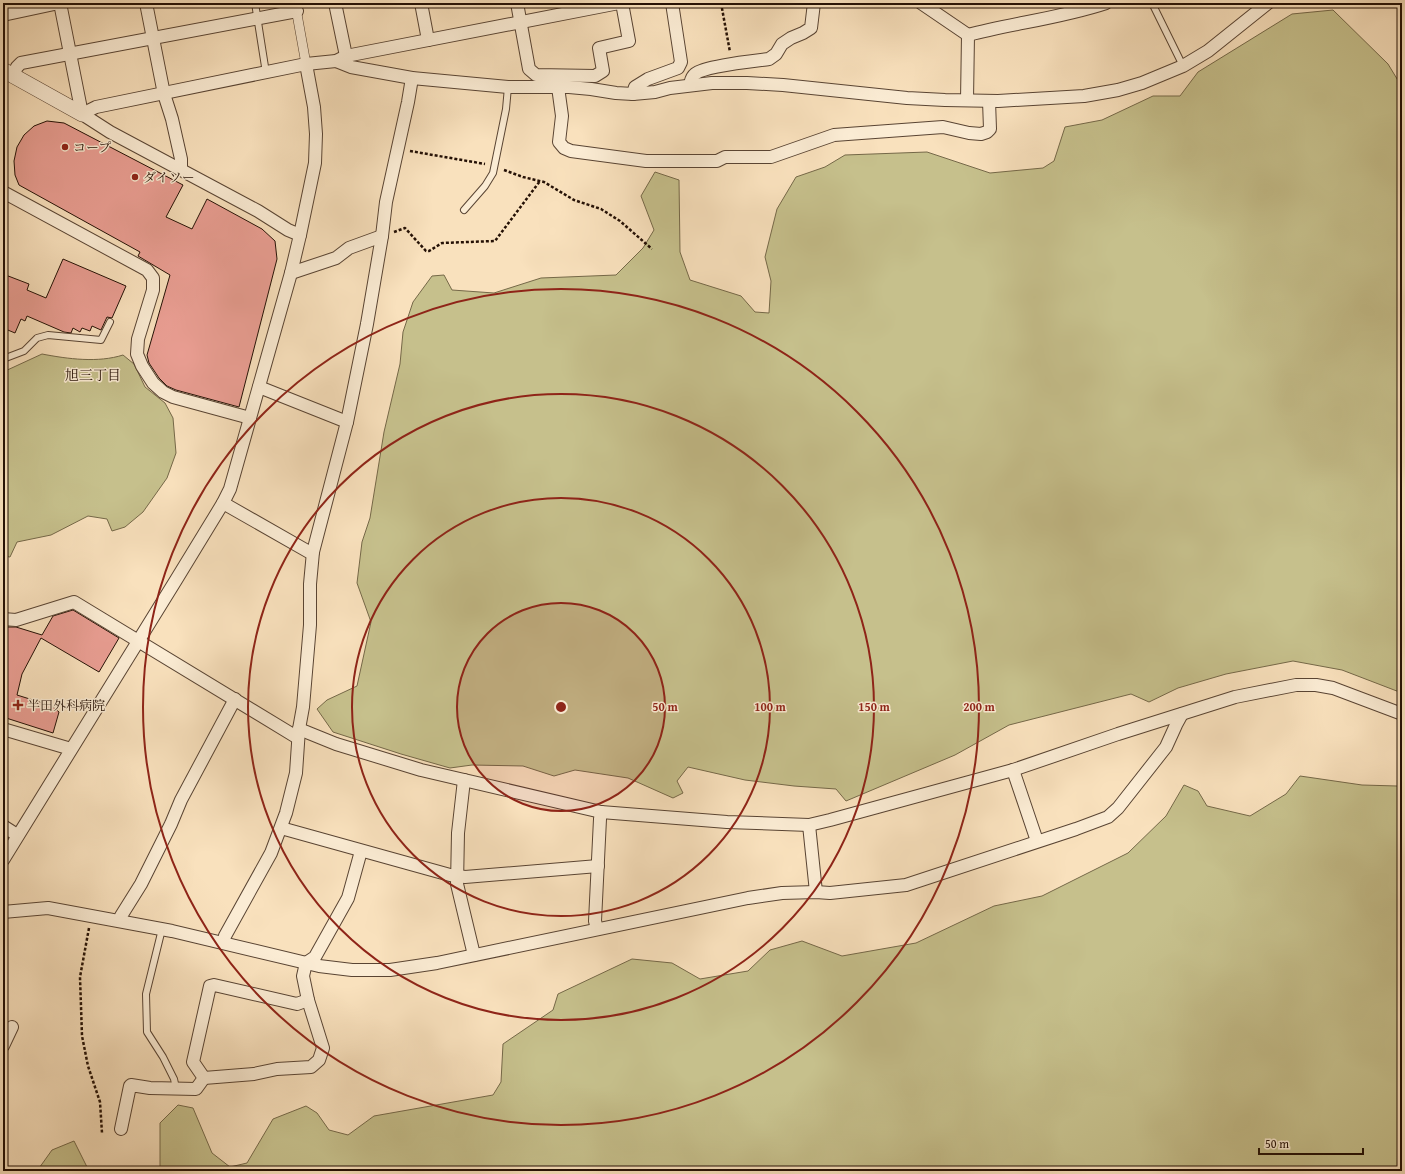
<svg xmlns="http://www.w3.org/2000/svg" width="1405" height="1174" font-family="'Gentium Book Plus','Noto Serif JP',serif">
<style>
.green{fill:#c6c08c;stroke:#756848}
.building{fill:#ea9e93;stroke:#241005}
.lines{fill:none;stroke-linecap:round;stroke-linejoin:round}
.service-casing{stroke:#594433;stroke-width:8}
.pedestrian-casing{stroke:#594433;stroke-width:10}
.minor-casing{stroke:#594433;stroke-width:14}
.tertiary-casing{stroke:#594433;stroke-width:16}
.path{stroke:#241005;stroke-width:2.5;stroke-dasharray:3 2;stroke-linecap:butt}
.service{stroke:#fbecd4;stroke-width:6}
.pedestrian{stroke:#fbecd4;stroke-width:9}
.minor{stroke:#fbecd4;stroke-width:12}
.tertiary{stroke:#fbecd4;stroke-width:15}
.ring{fill:none;stroke:#8f2418;stroke-width:2}
.poi-dot{fill:#8f2418;stroke:#fbecd4;stroke-width:1.5}
.labels{text-anchor:middle;dominant-baseline:central;stroke-width:3;stroke-linejoin:round;paint-order:stroke}
.poi-label{font-size:13px;fill:#241005;stroke:#fbecd4;text-anchor:start}
.neighbourhood-label{font-size:14px;fill:#241005;stroke:#fbecd4}
.centre{fill:#8f2418;stroke:#fbecd4;stroke-width:2}
.ring-label{font-size:12px;text-anchor:middle;font-weight:bold;fill:#8f2418;stroke:#fbecd4;stroke-width:3;stroke-linejoin:round;paint-order:stroke}
</style>
<rect width="100%" height="100%" fill="#f9e1bd"/>
<filter id="stains"><feTurbulence type="fractalNoise" baseFrequency=".005" numOctaves="4"/><feColorMatrix values="0 0 0 0 .2 0 0 0 0 .09 0 0 0 0 .02 0 0 0 .5 -.17"/></filter>
<radialGradient id="worn" r=".72"><stop offset=".6" stop-color="#630" stop-opacity="0"/><stop offset="1" stop-color="#630" stop-opacity=".3"/></radialGradient>
<g class="green">
<polygon points="1333,10 1388,64 1402,87 1402,693 1342,670 1293,661 1226,674 1178,688 1149,702 1131,694 1009,725 955,755 846,801 836,789 794,786 745,780 688,767 677,781 683,793 673,798 628,778 575,770 554,776 523,766 472,765 450,768 401,754 333,732 317,709 327,700 357,686 371,622 357,583 362,542 370,518 384,432 400,364 403,332 413,302 432,276 444,275 452,290 494,293 541,278 616,275 643,248 654,230 641,196 655,172 679,180 680,252 690,280 741,296 755,312 769,313 771,281 765,257 777,209 796,177 825,167 845,155 927,152 990,173 1043,168 1054,161 1065,127 1102,120 1153,96 1180,96 1198,72 1292,14"/>
<path d="M42,354c26,5 56,9 81,1l11,9 11,23 20,16 8,15 3,35 -9,25 -24,34 -18,15 -13,4 -5,-12 -19,-3 -37,19 -34,7 -7,15 -7,-1v-184z"/>
<polygon points="1300,776 1362,785 1397,786 1402,788 1402,1171 163,1171 160,1166 160,1123 178,1105 193,1108 212,1153 230,1167 247,1163 273,1119 306,1106 317,1113 329,1130 348,1135 374,1116 493,1095 501,1082 503,1044 553,1010 558,994 632,959 672,963 700,979 748,971 770,950 802,941 842,956 916,943 994,906 1042,896 1128,853 1166,816 1184,785 1198,791 1207,806 1250,816 1286,794"/>
<polygon points="74,1141 89,1171 37,1171 52,1150"/>
</g>
<g class="building">
<polygon points="47,121 64,123 183,185 166,217 192,229 207,199 262,229 275,241 277,259 239,407 176,390 167,386 159,378 149,363 147,355 170,275 138,256 140,252 19,185 15,175 14,161 17,147 24,135 34,126"/>
<polygon points="63,259 126,286 112,318 107,317 101,330 92,326 90,331 82,328 80,332 73,328 71,333 64,332 27,316 25,321 21,319 15,333 3,328 3,274 29,284 27,290 46,298"/>
<polygon points="73,610 119,638 99,672 41,638 22,674 17,695 52,706 59,712 53,733 3,717 3,627 16,627 42,635 53,616"/>
</g>
<g class="lines">
<g class="service-casing">
<g id="service">
<polyline points="255,3 266,73"/>
<polyline points="1152,3 1183,66"/>
<polyline points="464,210 485,186 493,173 506,109 508,87"/>
<polyline points="3,359 24,351 37,338 48,335 101,340 110,322"/>
<polyline points="162,929 146,994 147,1032 163,1057 174,1079 176,1088"/>
</g>
</g>
<g class="pedestrian-casing">
<polyline id="pedestrian" points="295,3 306,64"/>
</g>
<g class="minor-casing">
<g id="minor">
<polyline points="60,3 82,114 110,132 258,211 288,230 300,235"/>
<polyline points="146,3 164,94 172,119 181,159 181,170"/>
<polyline points="335,3 346,56"/>
<polyline points="421,3 428,40"/>
<polyline points="517,3 529,69 536,75 595,76 603,71 599,48 629,41 622,3"/>
<polyline points="921,3 968,35"/>
<polyline points="3,15 59,3"/>
<polyline points="336,61 351,67 412,78 508,87 569,87 591,89 616,93 633,94 655,92 670,88 712,83 747,83 783,85 907,98 945,100 998,101 1084,96 1118,90 1142,83 1183,66 1208,51 1268,3"/>
<polyline points="13,75 17,67 21,63 297,11"/>
<path d="M690,85c1,-4 1,-8 5,-11 9,-8 59,-13 74,-15l7,-5 6,-10 9,-6 12,-5 8,-5 3,-25"/>
<polyline points="558,87 562,116 559,142 564,148 571,151 646,161 717,161 725,157 771,157 834,135 943,127 969,133 981,134 987,132 990,129 989,101"/>
<polyline points="633,94 635,87 648,79 678,68 681,62 672,3"/>
<path d="M967,100l1,-65c45,-12 93,-17 138,-32"/>
<polyline points="82,114 96,107 306,64 336,61 346,56 619,3"/>
<polyline points="3,192 147,270 153,278 153,290 138,339 137,354 142,366 153,383 163,392 173,397 250,418"/>
<polyline points="291,273 336,258 349,248 382,236"/>
<polyline points="259,387 347,422"/>
<polyline points="223,503 309,552 313,552"/>
<polyline points="3,619 16,620 74,602 298,738"/>
<polyline points="3,729 71,749"/>
<polyline points="299,729 336,744 421,770 601,812 727,822 809,825 830,820 1013,770 1118,734 1235,697 1296,685 1316,685 1333,688 1402,714"/>
<polyline points="1013,770 1037,841"/>
<polyline points="464,780 458,833 457,884 474,955"/>
<polyline points="809,825 816,892"/>
<polyline points="3,826 17,835"/>
<polyline points="281,828 450,875 465,877 598,866"/>
<polyline points="3,860 176,580 223,503 230,489 291,273 300,235 315,163 316,134 314,107 306,64"/>
<polyline points="3,912 48,908 172,931 319,966 352,970 390,970 437,963 748,898 782,893 816,892 830,893 906,885 1076,829 1108,817 1118,808 1166,747 1176,725 1182,714"/>
<polyline points="120,921 121,916 141,884 171,824 181,800 235,699"/>
<polyline points="597,929 595,921 600,819 601,812"/>
<polyline points="223,943 225,936 271,853 286,813 296,773 299,729 303,707 310,625 310,584 313,552 347,422 367,324 382,236 386,202 408,102 412,78"/>
<polyline points="3,1046 12,1027"/>
<polyline points="204,1078 254,1074 277,1069 311,1067 319,1060 323,1048 308,1000 303,976 306,963 315,957 348,898 361,851"/>
<polyline points="121,1129 130,1086 131,1085 150,1088 196,1089 204,1078 193,1062 210,986 214,985 297,1004 308,1000"/>
</g>
</g>
<g class="tertiary-casing">
<polyline id="tertiary" points="3,70 82,114"/>
</g>
<g class="path">
<polyline points="721,3 730,52"/>
<polyline points="410,151 485,164"/>
<polyline points="504,170 523,177 544,182 574,200 601,209 620,221 652,249"/>
<polyline points="394,232 405,228 426,251 429,251 442,243 495,241 540,181"/>
<polyline points="89,928 80,977 82,1036 88,1066 100,1102 102,1133"/>
</g>
<use href="#service" class="service"/>
<use href="#pedestrian" class="pedestrian"/>
<use href="#minor" class="minor"/>
<use href="#tertiary" class="tertiary"/>
</g>
<circle cx="561" cy="707" r="104" fill="#8f2418" fill-opacity=".12"/>
<g class="ring">
<circle cx="561" cy="707" r="104"/>
<circle cx="561" cy="707" r="209"/>
<circle cx="561" cy="707" r="313"/>
<circle cx="561" cy="707" r="418"/>
</g>
<g class="poi-dot">
<circle cx="65" cy="147" r="4"/>
<circle cx="135" cy="177" r="4"/>
<path d="M16 699h4v4h4v4h-4v4h-4v-4h-4v-4h4z"/>
</g>
<g class="labels">
<g class="poi-label">
<text x="73" y="147">コープ</text>
<text x="143" y="177">ダイソー</text>
<text x="27" y="705">半田外科病院</text>
</g>
<g class="neighbourhood-label">
<text x="93" y="375">旭三丁目</text>
</g>
</g>
<circle cx="561" cy="707" r="6" class="centre"/>
<g class="ring-label">
<text x="665" y="711">50 m</text>
<text x="770" y="711">100 m</text>
<text x="874" y="711">150 m</text>
<text x="979" y="711">200 m</text>
</g>
<rect width="1405" height="1174" fill="none" stroke="#f9e1bd" stroke-width="16"/>
<rect x="4" y="4" width="1397" height="1166" fill="none" stroke="#241005" stroke-width="2"/>
<rect x="8" y="8" width="1389" height="1158" fill="none" stroke="#241005"/>
<path d="M1259 1148v6h104v-6" fill="none" stroke="#241005" stroke-width="2"/>
<text x="1265" y="1148" font-size="12" fill="#241005" stroke="#fbecd4" stroke-width="3" paint-order="stroke">50 m</text>
<rect width="100%" height="100%" filter="url(#stains)"/>
<rect width="100%" height="100%" fill="url(#worn)"/>
</svg>
